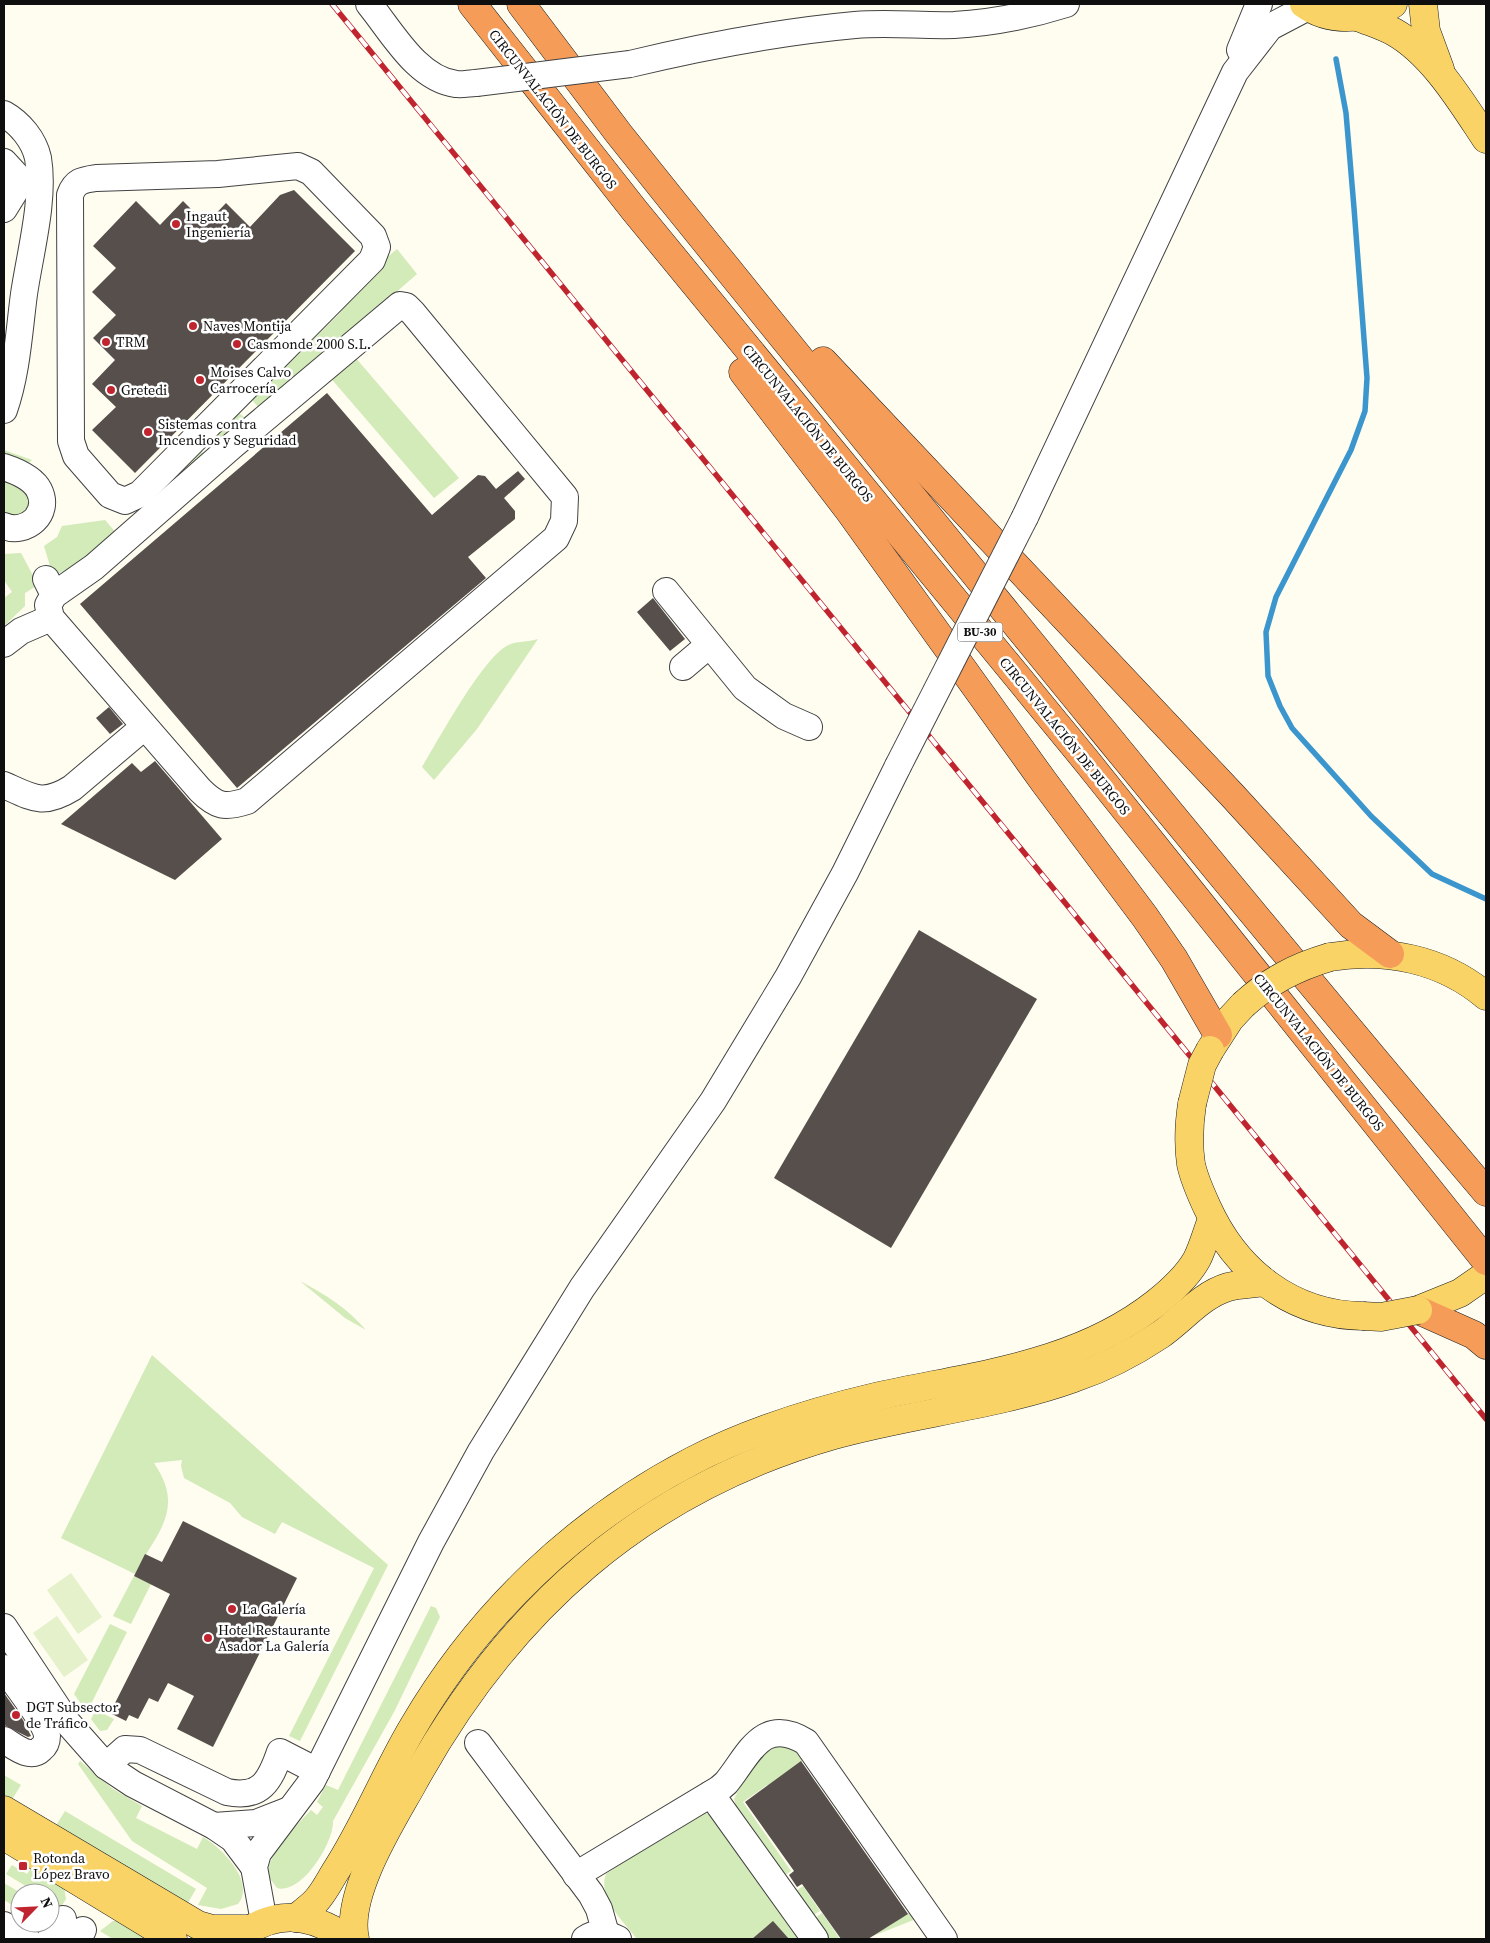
<svg xmlns="http://www.w3.org/2000/svg" width="1490" height="1943" font-family="'Source Serif 4',serif">
<style>
.green{fill:#d3eab9}
.pitch{fill:#e5f1cb}
.lines{fill:none;stroke-linecap:round;stroke-linejoin:round}
.stream{stroke:#3b96ce;stroke-width:5.5}
.building{fill:#574f4b}
.minor-casing{stroke:#424242;stroke-width:28}
.major-casing{stroke:#202020;stroke-width:29}
.highway-casing{stroke:#202020;stroke-width:29}
.minor{stroke:#fff;stroke-width:26}
.major{stroke:#f9d366;stroke-width:28}
.highway{stroke:#f59d58;stroke-width:28}
.rail-casing{stroke:#c0252f;stroke-width:5.5}
.rail{stroke:#fff;stroke-width:4;stroke-dasharray:11;stroke-linecap:butt}
.minor-bridge-casing{stroke:#424242;stroke-width:28;stroke-linecap:butt}
.major-bridge-casing{stroke:#202020;stroke-width:29;stroke-linecap:butt}
.minor-bridge{stroke:#fff;stroke-width:26}
.major-bridge{stroke:#f9d366;stroke-width:28}
.poi-dot{fill:#c0252f;stroke:#fff;stroke-width:2}
.labels{text-anchor:middle;dominant-baseline:central;stroke-width:5;stroke-linejoin:round;paint-order:stroke}
.shield{fill:#fff;stroke:#575757;stroke-width:1}
.shield-label{font-size:12px;font-weight:bold;fill:#0f0f0f}
.street-label{font-size:14px;fill:#0f0f0f;stroke:#fff}
.poi-label{font-size:14px;fill:#0f0f0f;stroke:#fff;text-anchor:start}
</style>
<rect width="100%" height="100%" fill="#fffcf0"/>
<g class="green">
<polygon points="397,249 417,274 268,404 259,408 252,400 339,314 377,266"/>
<polygon points="354,356 459,478 434,498 328,375"/>
<polygon points="239,413 244,417 244,423 218,442 214,438"/>
<polygon points="4,450 32,460 27,464 5,457"/>
<polygon points="202,450 203,456 199,462 97,555 53,576 44,546 57,537 62,526 105,520 118,535"/>
<polygon points="4,481 23,491 29,499 29,505 19,516 12,516 4,511"/>
<polygon points="21,553 38,585 25,593 25,606 4,626 4,598 12,592 4,580 4,554"/>
<path d="M538,639l-61,90 -43,51 -12,-13c17,-28 58,-104 83,-120 10,-7 22,-4 33,-8z"/>
<path d="M300,1281c26,14 47,27 66,49l-21,-12z"/>
<path d="M152,1355l236,210 -88,176 -11,-5 85,-168 -92,-46 -7,12 -33,-17 -12,-14 -46,-25 -3,-12 1,-6 -28,3c33,48 0,72 -19,111l-74,-36z"/>
<polygon points="134,1576 151,1584 131,1624 113,1616"/>
<path d="M431,1606l5,2 4,9 -46,95 -61,109c1,21 -31,74 -56,67l-9,-12c-2,-21 29,-51 43,-66l6,5 6,-8 -6,-5 9,-17 12,5z"/>
<polygon points="110,1624 127,1632 87,1712 74,1694"/>
<polygon points="96,1710 114,1719 107,1730 100,1731 91,1719"/>
<polygon points="787,1742 805,1759 784,1774 889,1926 911,1911 916,1919 873,1936 767,1785 743,1802 791,1871 781,1878 737,1809 734,1799 759,1750"/>
<path d="M80,1761l33,28 29,17 -6,12 61,31 6,-12c18,10 53,45 35,67l-17,5 -23,-4 9,-17 -75,-47 -54,-77z"/>
<polygon points="4,1775 21,1785 11,1801 4,1796"/>
<polygon points="65,1811 196,1889 186,1906 55,1827"/>
<path d="M694,1813h12l7,4 93,122h-169c-13,-17 -40,-42 -31,-65z"/>
<polygon points="12,1865 27,1874 32,1867 64,1887 66,1899 61,1907 50,1901 50,1893 37,1893 6,1874"/>
<polygon points="4,1883 21,1893 20,1910 4,1900"/>
<polygon points="803,1886 820,1911 809,1918 792,1894"/>
<polygon points="822,1913 840,1939 823,1939 811,1921"/>
<polygon points="113,1921 119,1921 151,1939 113,1939 100,1931"/>
</g>
<g class="pitch">
<polygon points="71,1573 102,1617 78,1634 47,1590"/>
<polygon points="57,1616 88,1660 64,1677 33,1633"/>
</g>
<g class="lines">
<polyline class="stream" points="1336,59 1346,113 1354,208 1367,378 1365,411 1351,450 1276,597 1266,632 1268,676 1280,706 1292,728 1371,816 1432,874 1486,899"/>
</g>
<g class="building">
<polygon points="294,190 355,251 135,473 92,430 116,407 92,384 115,360 93,338 116,315 92,292 116,268 93,246 136,201 160,225 183,201 206,224 226,203 250,227 280,195"/>
<polygon points="327,393 432,515 478,475 485,476 496,489 518,471 525,479 504,498 515,511 515,519 468,557 486,578 237,788 80,604"/>
<polygon points="653,598 685,639 670,651 637,612"/>
<polygon points="109,707 123,724 110,734 96,718"/>
<polygon points="155,761 222,839 175,880 61,824 132,763 141,772"/>
<polygon points="919,930 1037,999 891,1248 774,1178"/>
<polygon points="183,1521 297,1578 213,1747 177,1729 194,1696 168,1683 158,1702 149,1698 138,1719 129,1715 126,1721 110,1713 170,1594 134,1576 145,1554 162,1562"/>
<polygon points="4,1693 23,1720 31,1736 28,1737 4,1725"/>
<polygon points="801,1761 908,1914 868,1939 841,1939 802,1884 797,1887 789,1875 794,1871 745,1802"/>
<polygon points="773,1921 789,1939 752,1939"/>
</g>
<g class="lines">
<g class="minor-casing">
<g id="minor">
<path d="M369,4c23,28 48,75 87,80 6,1 14,-1 20,-1"/>
<polyline points="1240,50 1259,4"/>
<path d="M630,64c75,-18 148,-32 225,-39 33,-3 66,1 99,0 37,-2 77,-10 112,-21"/>
<path d="M4,114c16,9 30,26 34,44 7,41 -8,95 -14,136 -5,38 -7,79 -20,116"/>
<polyline points="4,162 16,175 17,188 4,209"/>
<path d="M298,166l13,6 62,64 4,11 -5,13 -232,234 -15,7 -15,-6 -34,-39 -5,-15 -1,-246c5,-14 12,-15 26,-17l122,-4z"/>
<path d="M4,467c12,4 29,11 35,23 12,24 -13,45 -35,36"/>
<polyline points="1025,517 1235,72 1270,27 1308,7"/>
<path d="M46,579l8,16 -6,10 3,13 149,172c17,17 25,18 47,11l309,-263 8,-17 1,-24 -152,-184 -7,-7 -6,-1 -168,141 -138,121 -40,28"/>
<polyline points="666,591 745,688 784,716 809,727"/>
<polyline points="4,644 21,631 51,618"/>
<polyline points="683,667 709,645"/>
<path d="M4,785c29,13 39,21 68,3l72,-61"/>
<polyline points="4,1627 67,1722 106,1766 133,1784 214,1826 233,1839 254,1867"/>
<path d="M4,1668c9,13 42,54 43,68 0,6 -2,10 -6,13 -11,11 -27,-3 -37,-9"/>
<polyline points="478,1743 591,1894 599,1909 606,1934"/>
<path d="M106,1766l19,-17 15,1 87,42c34,7 43,-11 53,-40l37,19"/>
<polyline points="711,1794 815,1939"/>
<polyline points="214,1826 256,1823 289,1810"/>
<path d="M576,1875l143,-86 7,-6c23,-28 36,-68 80,-41l138,197"/>
<polyline points="264,1922 254,1867 258,1853 312,1781 431,1542 481,1451 582,1288 713,1101 788,977 845,873 898,766"/>
<polyline points="4,1925 27,1939"/>
<polyline points="50,1939 63,1919"/>
<polyline points="78,1939 83,1930"/>
<path d="M585,1939c10,-7 22,-6 33,0"/>
</g>
</g>
<g class="major-casing">
<g id="major">
<path d="M1304,4c26,19 63,16 89,0"/>
<polyline points="1423,4 1426,31 1440,69"/>
<path d="M1358,17c12,5 25,9 36,15 39,22 68,71 92,107"/>
<path d="M1330,957c56,-9 112,2 156,39"/>
<polyline points="1210,1050 1230,1019 1243,1005"/>
<path d="M1192,1104c-3,20 -4,40 -1,60 3,15 10,30 16,43 29,64 84,108 156,109"/>
<polyline points="1418,1310 1460,1293 1486,1275"/>
<polyline points="4,1810 198,1925 212,1929 249,1929"/>
<polyline points="4,1836 173,1939"/>
<path d="M296,1918c6,-5 13,-10 19,-16 8,-8 14,-20 20,-30 30,-46 50,-98 78,-145 66,-113 162,-205 279,-266 58,-30 119,-49 183,-64 97,-22 200,-30 281,-94 15,-12 31,-26 41,-44 6,-12 10,-27 15,-40"/>
<path d="M237,1939c37,-31 73,-26 111,0"/>
<path d="M355,1939c-10,-44 35,-115 57,-154 95,-174 229,-295 422,-350 79,-22 162,-29 240,-57 30,-10 59,-25 86,-43 22,-15 41,-40 68,-48 11,-3 24,-3 36,-5"/>
</g>
</g>
<g class="highway-casing">
<g id="highway">
<polyline points="472,4 635,211 1089,764 1486,1261"/>
<path d="M521,4l98,130 56,70c268,331 536,663 811,988"/>
<polyline points="823,361 1232,795 1351,925 1390,954"/>
<polyline points="743,372 850,512 1044,782 1145,917 1174,959 1218,1035"/>
<polyline points="1418,1310 1474,1335 1486,1345"/>
</g>
</g>
<use href="#minor" class="minor"/>
<use href="#major" class="major"/>
<use href="#highway" class="highway"/>
<g class="rail-casing">
<polyline id="rail" points="332,4 1486,1419"/>
</g>
<use href="#rail" class="rail"/>
<g class="minor-bridge-casing">
<g id="minor-bridge">
<polyline points="476,83 630,64"/>
<polyline points="898,766 1025,517"/>
</g>
</g>
<g class="major-bridge-casing">
<g id="major-bridge">
<path d="M1243,1005c26,-24 53,-38 87,-48"/>
<polyline points="1192,1104 1202,1065 1210,1050"/>
<polyline points="1363,1316 1381,1317 1418,1310"/>
</g>
</g>
<use href="#minor-bridge" class="minor-bridge"/>
<use href="#major-bridge" class="major-bridge"/>
</g>
<g class="poi-dot">
<circle cx="176" cy="224" r="5"/>
<circle cx="193" cy="326" r="5"/>
<circle cx="106" cy="342" r="5"/>
<circle cx="237" cy="344" r="5"/>
<circle cx="200" cy="380" r="5"/>
<circle cx="111" cy="390" r="5"/>
<circle cx="148" cy="432" r="5"/>
<circle cx="232" cy="1609" r="5"/>
<circle cx="208" cy="1638" r="5"/>
<circle cx="16" cy="1715" r="5"/>
<rect x="18" y="1861" width="10" height="10" rx="2.5"/>
</g>
<g class="labels">
<rect class="shield" x="957.5" y="622.5" width="45" height="19" rx="4"/>
<g class="shield-label">
<text x="980" y="632">BU-30</text>
</g>
<g class="street-label">
<text transform="translate(553 109) rotate(52)">CIRCUNVALACIÓN DE BURGOS</text>
<text transform="translate(808 423) rotate(51)">CIRCUNVALACIÓN DE BURGOS</text>
<text transform="translate(1065 736) rotate(51)">CIRCUNVALACIÓN DE BURGOS</text>
<text transform="translate(1319 1052) rotate(51)">CIRCUNVALACIÓN DE BURGOS</text>
</g>
<g class="poi-label">
<text x="186" y="216">Ingaut<tspan x="186" dy="16">Ingeniería</tspan></text>
<text x="203" y="326">Naves Montija</text>
<text x="116" y="342">TRM</text>
<text x="247" y="344">Casmonde 2000 S.L.</text>
<text x="210" y="372">Moises Calvo<tspan x="210" dy="16">Carrocería</tspan></text>
<text x="121" y="390">Gretedi</text>
<text x="158" y="424">Sistemas contra<tspan x="158" dy="16">Incendios y Seguridad</tspan></text>
<text x="242" y="1609">La Galería</text>
<text x="218" y="1630">Hotel Restaurante<tspan x="218" dy="16">Asador La Galería</tspan></text>
<text x="26" y="1707">DGT Subsector<tspan x="26" dy="16">de Tráfico</tspan></text>
<text x="33" y="1858">Rotonda<tspan x="33" dy="16">López Bravo</tspan></text>
</g>
</g>
<rect width="1490" height="1943" fill="none" stroke="#0f0f0f" stroke-width="10"/>
<g transform="translate(35 1908) rotate(66)"><circle r="24" fill="#ffffff" stroke="#9f9f9f"/>
<path d="M0-4L9 19L0 12L-9 19Z" fill="#c0252f"/>
<text y="-8" font-size="14" font-weight="bold" text-anchor="middle" fill="#0f0f0f">N</text>
</g>
</svg>
